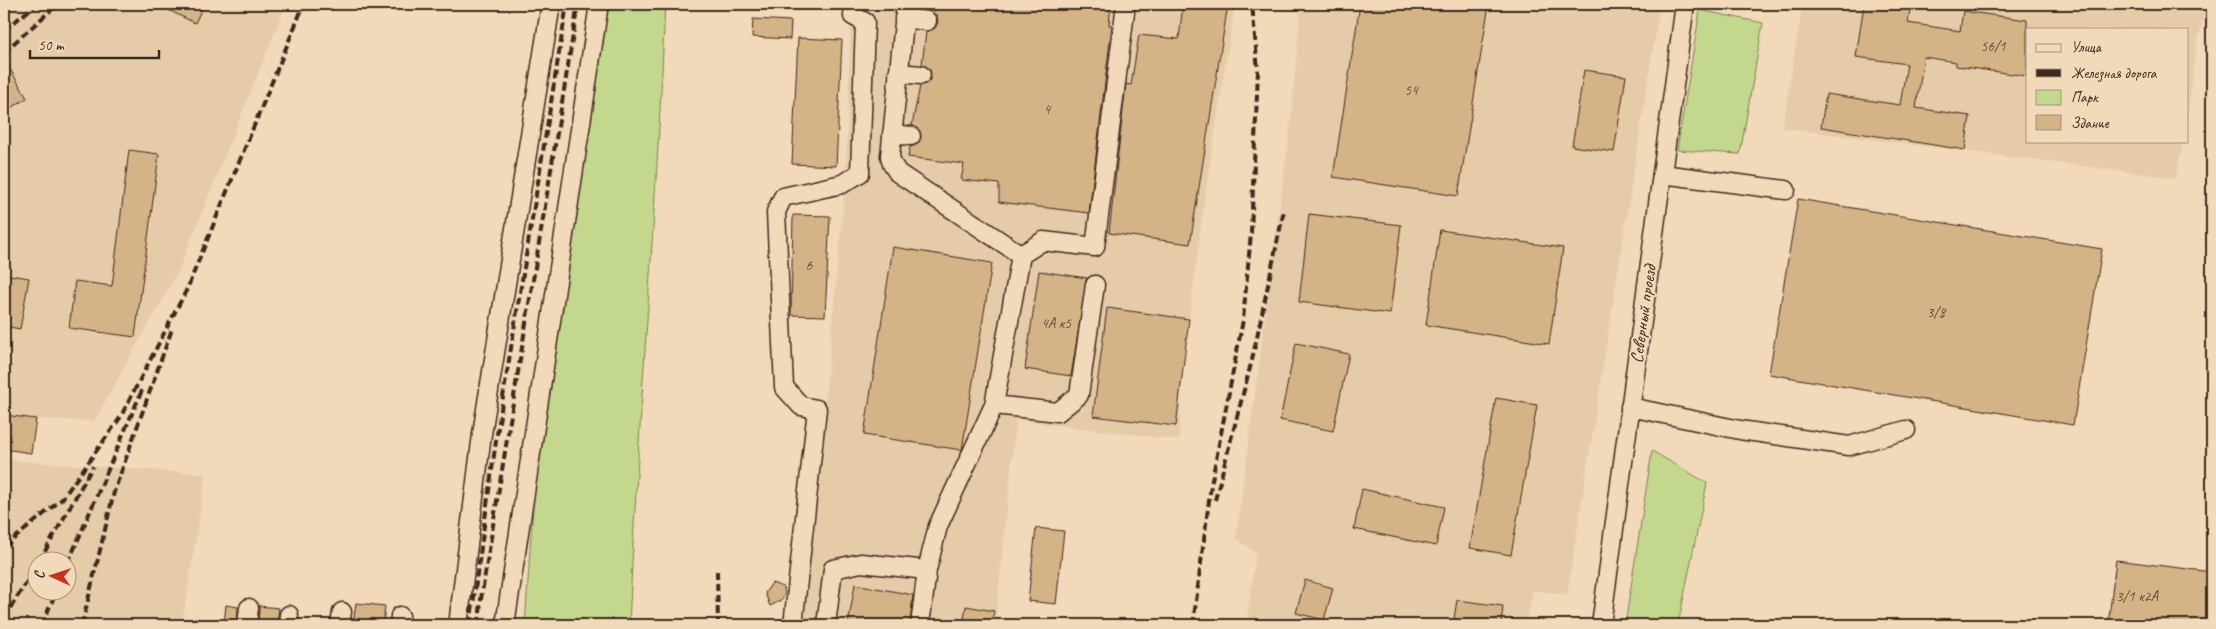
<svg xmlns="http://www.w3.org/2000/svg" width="2216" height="629" font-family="Caveat,sans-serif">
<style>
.built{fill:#e6cba8;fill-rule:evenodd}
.green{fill:#c3d78d;stroke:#7f8056}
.building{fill:#d4b487;stroke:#3b2a1e}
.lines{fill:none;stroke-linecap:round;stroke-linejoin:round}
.minor-casing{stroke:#3b2a1e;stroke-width:21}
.minor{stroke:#f2d9ba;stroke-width:18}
.rail{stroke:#3b2a1e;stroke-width:4;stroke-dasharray:8 4;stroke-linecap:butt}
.labels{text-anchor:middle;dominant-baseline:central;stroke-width:4;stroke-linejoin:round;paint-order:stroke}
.number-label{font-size:15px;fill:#614c38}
.street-label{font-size:18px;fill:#3b2a1e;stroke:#f2d9ba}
</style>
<rect width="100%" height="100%" fill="#f2d9ba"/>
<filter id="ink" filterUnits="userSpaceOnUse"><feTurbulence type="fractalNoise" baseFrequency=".02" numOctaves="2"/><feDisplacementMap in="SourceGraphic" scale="10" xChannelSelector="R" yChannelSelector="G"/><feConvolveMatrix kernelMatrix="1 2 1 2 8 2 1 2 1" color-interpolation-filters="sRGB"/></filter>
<g filter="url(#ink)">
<g class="built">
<polygon points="4,4 286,4 178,272 94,421 4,418"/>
<polygon points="851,4 1235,4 1205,195 1182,375 1179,440 1016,420 995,625 804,625 846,175"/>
<polygon points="1301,4 1660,4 1567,595 1533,590 1526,625 1246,625 1256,553 1236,538 1291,121"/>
<polygon points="1803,4 2207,4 2197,43 2187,119 2187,29 2027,29 2027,141 2183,141 2176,178 1782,128"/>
<path d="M4,460l202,14 -24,151h-178zM38,562h30v30h-30z"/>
</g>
<g class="green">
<path d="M608,4h57c-8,207 -27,414 -36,621h-104l11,-164z"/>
<polygon points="1700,10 1763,23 1740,154 1677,150"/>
<polygon points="1652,451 1707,483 1678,625 1625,625"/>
</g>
<g class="building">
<polygon points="156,4 204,4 195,23"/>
<polygon points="930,4 982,4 1007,7 1007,4 1111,4 1109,25 1112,25 1089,213 999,202 999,184 961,180 964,164 908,157 910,147 916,145 921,138 920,131 912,125 920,86 926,84 931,76 930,70 922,64 926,32 935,28 938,22 937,16 929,11"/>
<polygon points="1183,4 1228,4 1190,244 1109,233 1126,84 1131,85 1139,35 1179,39"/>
<polygon points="1360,4 1489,4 1458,196 1333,177"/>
<polygon points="1864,4 1911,4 1908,23 1960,31 1963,11 2027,20 2027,76 1956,66 1956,62 1924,57 1916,108 1970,116 1965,150 1821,127 1826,94 1900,105 1907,64 1856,57"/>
<polygon points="753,19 791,21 790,39 752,37"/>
<polygon points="798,38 842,40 836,166 792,164"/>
<polygon points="4,59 27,98 4,112"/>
<polygon points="1584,70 1626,76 1614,152 1572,146"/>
<polygon points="129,150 159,154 135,337 69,328 75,281 112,286"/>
<polygon points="1798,199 2102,249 2073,425 1769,374"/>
<polygon points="1309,214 1401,225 1390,314 1299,302"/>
<polygon points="793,215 830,216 825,316 791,315"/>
<polygon points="1440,230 1563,248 1549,344 1426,325"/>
<polygon points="893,247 992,263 962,450 864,435"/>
<polygon points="1039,271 1087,278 1071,376 1025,369"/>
<polygon points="4,274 29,278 20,329 4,326"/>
<polygon points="1107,308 1189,319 1176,426 1093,416"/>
<polygon points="1296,343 1349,354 1333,431 1280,420"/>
<polygon points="1496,398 1537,405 1511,555 1470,548"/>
<polygon points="4,415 36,419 31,453 4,449"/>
<polygon points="1362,489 1444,507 1436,546 1354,529"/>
<polygon points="1036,528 1064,531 1056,604 1028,601"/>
<polygon points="2116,560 2212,572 2212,625 2108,625"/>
<polygon points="1305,580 1333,588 1324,620 1296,613"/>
<polygon points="772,583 783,587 785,593 782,600 770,606 765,593"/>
<polygon points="855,584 913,595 910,625 848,625"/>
<polygon points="1457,600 1503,606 1501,625 1453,625"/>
<polygon points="356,603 385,606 383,625 353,625"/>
<polygon points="226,605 238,607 237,625 224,625"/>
<polygon points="259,606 279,608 277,625 258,625"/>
<polygon points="966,606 994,611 991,625 963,625"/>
</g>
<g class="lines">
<g class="minor-casing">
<g id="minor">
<polyline points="906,4 890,156 892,164 898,173 1021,255"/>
<polyline points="904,18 927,21"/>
<polyline points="898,73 921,75"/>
<polyline points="892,134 911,136"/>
<polyline points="1662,174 1786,190"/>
<polyline points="1095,285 1079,395 1058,412 994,405 1021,255 1043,241 1095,247 1126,4"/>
<polyline points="1630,407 1740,430 1849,446 1906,430"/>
<polyline points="247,625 249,608"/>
<polyline points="288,625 289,615"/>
<polyline points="340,625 342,612"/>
<polyline points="399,625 400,616"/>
<polyline points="458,625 482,434 551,4"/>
<polyline points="505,625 599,4"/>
<polyline points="793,625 817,409 801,406 784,387 776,212 783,197 842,184 860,173 865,22 853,16 854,4"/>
<polyline points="826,625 833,569 861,563 927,570"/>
<polyline points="920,625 927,570 938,526 994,405"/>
<polyline points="1601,625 1685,4"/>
</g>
</g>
<use href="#minor" class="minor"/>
<g class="rail">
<polyline points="4,30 37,4"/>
<polyline points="4,52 58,4"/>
<polyline points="1215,500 1252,360 1284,210"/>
<polyline points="4,547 62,499 120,418 187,289 304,4"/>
<polyline points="39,562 93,466"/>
<polyline points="68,563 143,388"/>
<polyline points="717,571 718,625"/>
<polyline points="4,618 38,564"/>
<polyline points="42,625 56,592"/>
<polyline points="82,625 114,492 172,329"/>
<polyline points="470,625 497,434 567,4"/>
<polyline points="479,625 481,599 578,4"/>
<polyline points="1193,625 1211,485 1243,320 1251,233 1258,71 1252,4"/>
</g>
</g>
</g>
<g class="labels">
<g class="number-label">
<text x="1993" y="46">56/1</text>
<text x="1411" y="90">54</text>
<text x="1047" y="109">4</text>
<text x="809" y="265">6</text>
<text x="1936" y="312">3/8</text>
<text x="1056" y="323">4А к5</text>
<text x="2137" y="596">3/1 к2А</text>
</g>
<g class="street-label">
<text transform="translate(1643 314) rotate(-82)">Северный проезд</text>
</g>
</g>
<rect width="2216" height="629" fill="none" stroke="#f2d9ba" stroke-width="20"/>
<rect x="10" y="10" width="2196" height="609" fill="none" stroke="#3b2a1e" stroke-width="2" filter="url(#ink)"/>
<rect x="2026" y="28" width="162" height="115" fill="#f2d9ba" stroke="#a9937c"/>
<rect x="2036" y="44" width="25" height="8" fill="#f2d9ba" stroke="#a9937c"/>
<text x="2071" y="52" font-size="15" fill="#3b2a1e">Улица</text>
<rect x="2036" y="69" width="25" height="8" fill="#3b2a1e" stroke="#a9937c"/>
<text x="2071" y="78" font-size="15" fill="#3b2a1e">Железная дорога</text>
<rect x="2036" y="90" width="25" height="15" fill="#c3d78d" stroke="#a9937c"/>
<text x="2071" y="102" font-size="15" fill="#3b2a1e">Парк</text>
<rect x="2036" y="115" width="25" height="15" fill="#d4b487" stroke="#a9937c"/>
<text x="2071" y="128" font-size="15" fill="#3b2a1e">Здание</text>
<g transform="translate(52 576) rotate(273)"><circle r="24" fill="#f2d9ba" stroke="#a9937c"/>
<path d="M0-4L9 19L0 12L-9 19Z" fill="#c8321e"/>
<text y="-8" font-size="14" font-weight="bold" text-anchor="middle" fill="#3b2a1e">С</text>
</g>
<path d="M30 50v8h129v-8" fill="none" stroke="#3b2a1e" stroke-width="2.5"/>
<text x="38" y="50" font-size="15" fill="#3b2a1e" stroke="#f2d9ba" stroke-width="4" paint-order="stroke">50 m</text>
</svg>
